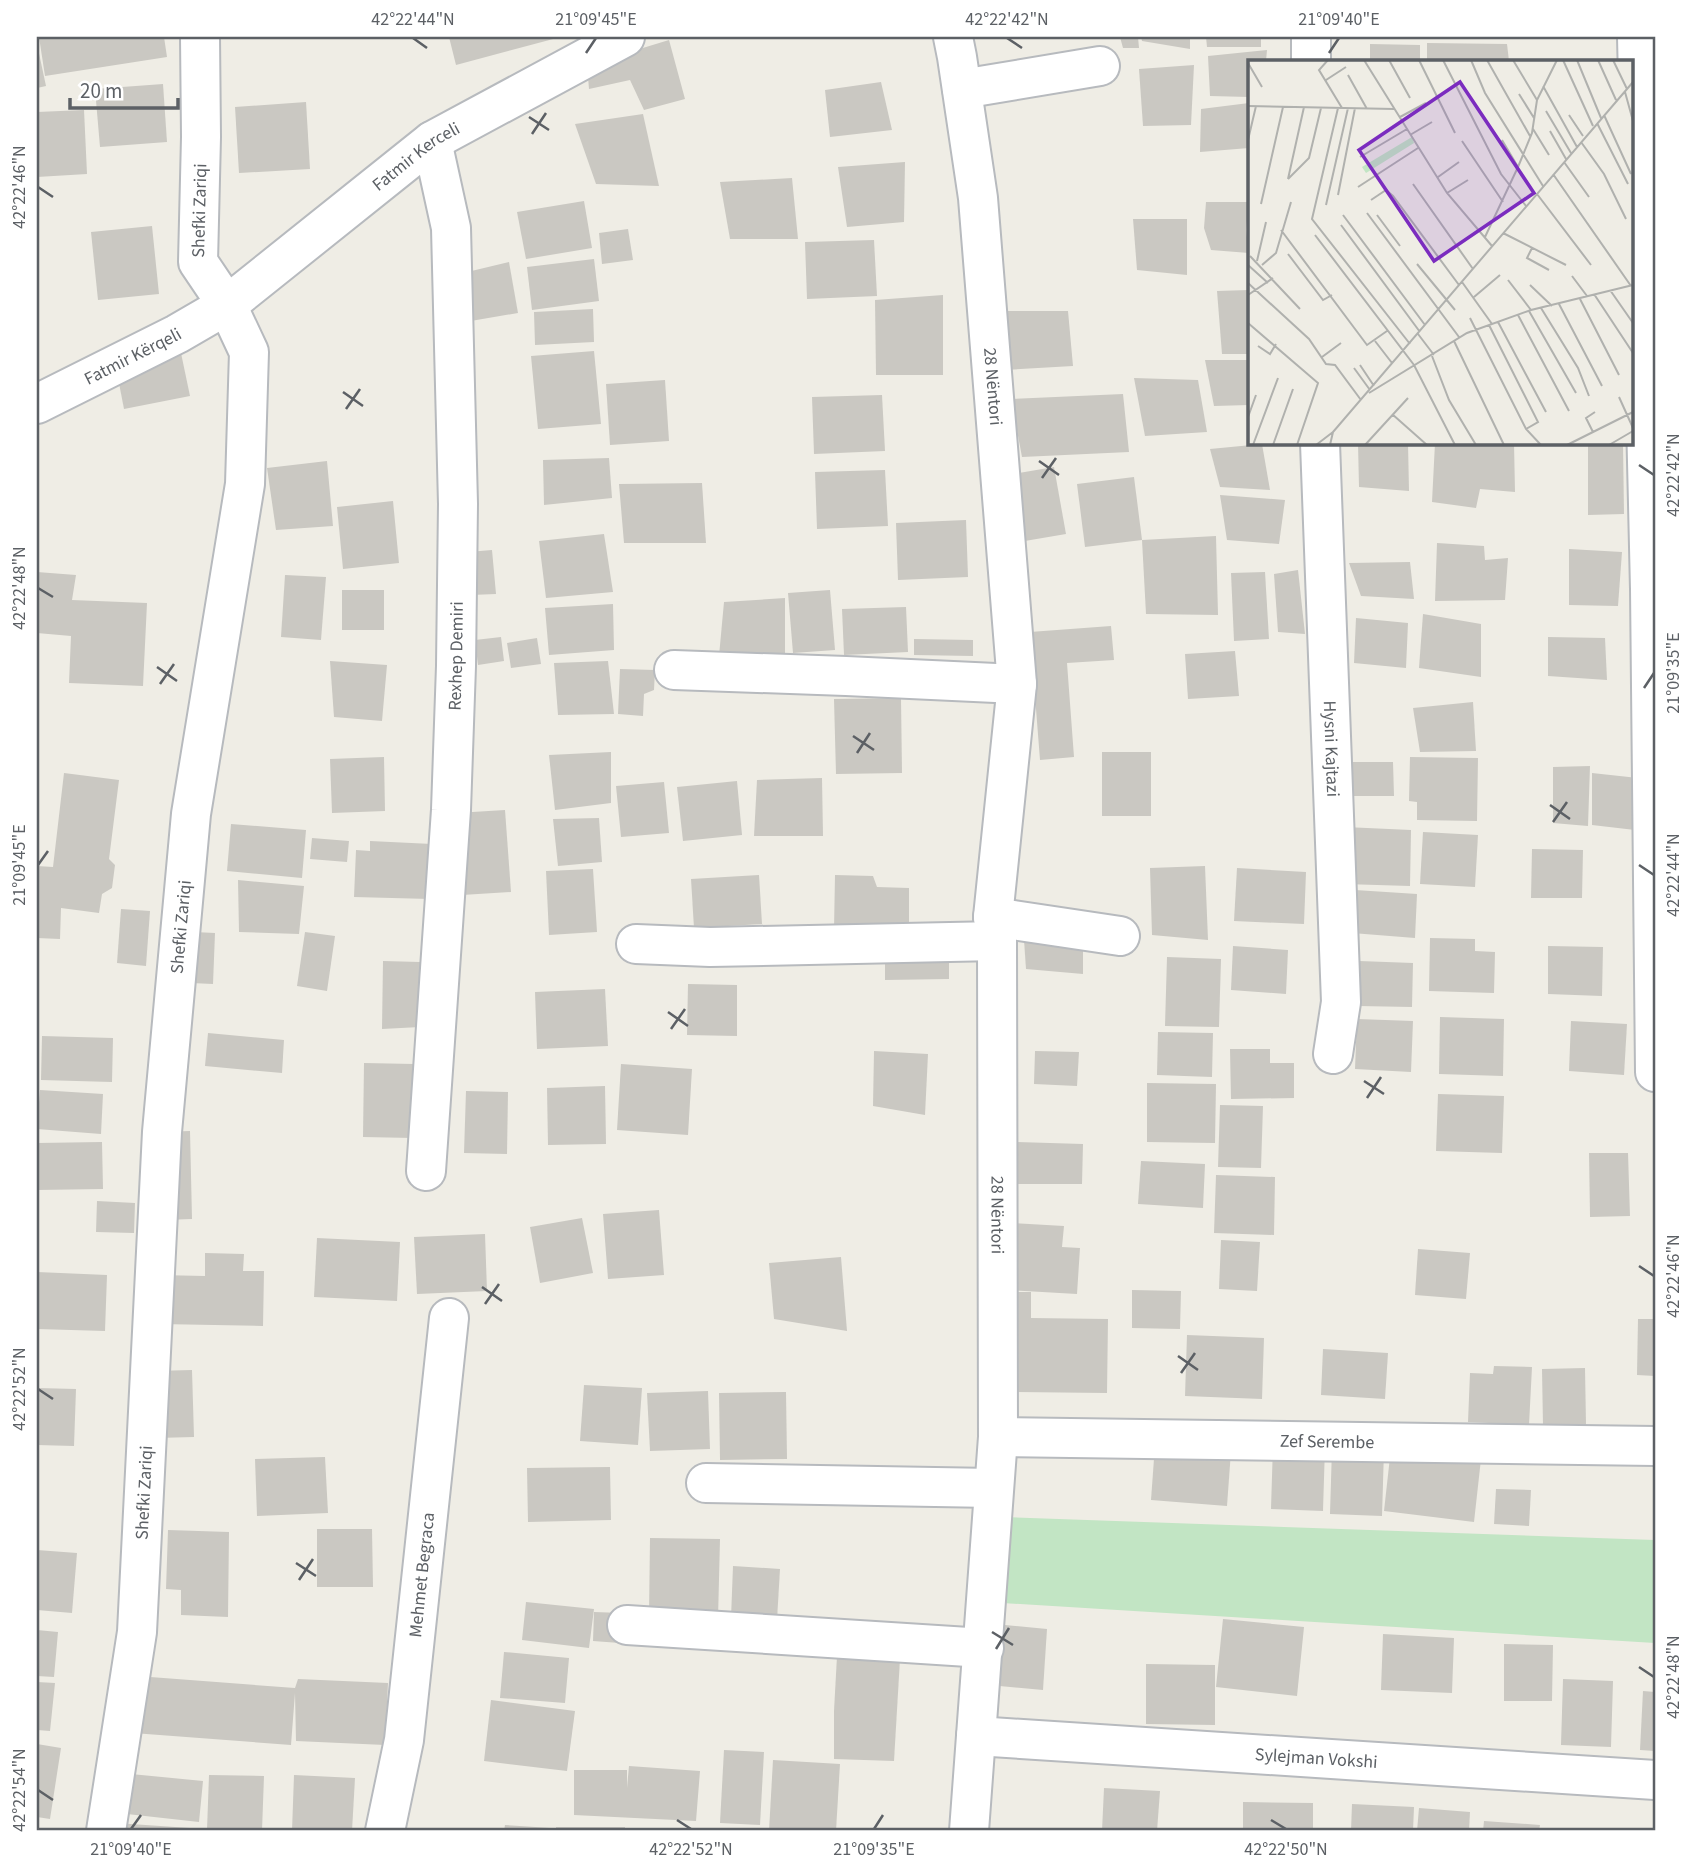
<svg xmlns="http://www.w3.org/2000/svg" width="1692" height="1868" font-family="'Source Sans 3',sans-serif">
<style>
.green{fill:#c2e5c4}
.building{fill:#cac8c2}
.lines{fill:none;stroke-linecap:round;stroke-linejoin:round}
.minor-casing{stroke:#b7babe;stroke-width:42}
.minor{stroke:#fff;stroke-width:38}
.ticks{fill:none;stroke:#5c6065;stroke-width:2.5}
.labels{text-anchor:middle;dominant-baseline:central;stroke-width:5;stroke-linejoin:round;paint-order:stroke}
.street-label{font-size:18px;fill:#5c6065;stroke:#fff}
.inset-road{fill:none;stroke:#b0b1ae;stroke-width:2}
.view{fill:#7b2cbf;fill-opacity:0.15;stroke:#7b2cbf;stroke-width:3.5}
.inset-edge{fill:none;stroke:#5c6065;stroke-width:3.5}
.neatline{fill:none;stroke:#5c6065;stroke-width:2.5}
.ticks-label{font-size:18px;text-anchor:middle;fill:#5c6065}
</style>
<rect width="100%" height="100%" fill="#efede5"/>
<polygon class="green" points="1002,1517 1655,1540 1655,1643 987,1602"/>
<g class="building">
<polygon points="39,37 164,37 167,57 45,76"/>
<polygon points="449,37 557,37 557,38 456,65"/>
<polygon points="1120,37 1138,37 1139,48 1123,48"/>
<polygon points="1141,37 1190,37 1190,49 1142,41"/>
<polygon points="1206,37 1261,37 1261,47 1207,47"/>
<polygon points="669,40 685,99 644,110 630,80 589,89 587,65"/>
<polygon points="1427,43 1507,44 1509,61 1427,61"/>
<polygon points="37,44 46,86 37,88"/>
<polygon points="1370,44 1420,45 1420,61 1370,61"/>
<polygon points="1267,50 1266,61 1249,61 1249,97 1210,96 1208,56"/>
<polygon points="1194,65 1191,125 1143,126 1139,69"/>
<polygon points="881,82 892,130 830,137 825,90"/>
<polygon points="163,84 167,142 100,147 95,89"/>
<polygon points="306,102 310,169 239,173 235,107"/>
<polygon points="1249,103 1249,148 1200,152 1201,109"/>
<polygon points="84,110 87,174 37,177 37,112"/>
<polygon points="643,114 659,186 596,184 575,124"/>
<polygon points="905,162 904,222 847,227 838,167"/>
<polygon points="792,178 798,239 730,239 720,182"/>
<polygon points="584,201 592,248 526,259 517,212"/>
<polygon points="1206,202 1249,202 1246,230 1249,253 1211,250 1204,228"/>
<polygon points="1133,219 1187,219 1187,275 1137,270"/>
<polygon points="152,226 159,294 98,300 91,232"/>
<polygon points="628,229 633,260 602,264 599,233"/>
<polygon points="874,240 877,296 807,299 805,242"/>
<polygon points="594,259 599,301 532,310 527,267"/>
<polygon points="509,262 518,313 465,322 459,274"/>
<polygon points="1249,290 1249,354 1222,354 1217,291"/>
<polygon points="943,295 943,375 876,375 875,300"/>
<polygon points="593,309 594,342 535,345 534,312"/>
<polygon points="1002,311 1068,311 1073,366 1005,370"/>
<polygon points="177,334 190,396 124,409 112,347"/>
<polygon points="594,351 601,424 538,429 531,356"/>
<polygon points="1205,360 1249,360 1249,405 1214,406"/>
<polygon points="1134,378 1198,380 1207,432 1145,436"/>
<polygon points="665,380 669,441 610,445 606,384"/>
<polygon points="1123,394 1129,452 1022,457 1011,399"/>
<polygon points="882,395 885,451 814,454 812,397"/>
<polygon points="1358,443 1408,443 1409,491 1359,487"/>
<polygon points="1435,443 1514,443 1515,492 1480,489 1476,508 1432,502"/>
<polygon points="1588,443 1623,443 1624,514 1588,515"/>
<polygon points="1262,444 1270,490 1220,487 1210,449"/>
<polygon points="609,458 612,498 544,505 543,460"/>
<polygon points="327,461 333,526 276,530 267,468"/>
<polygon points="1054,467 1066,534 1019,542 1007,475"/>
<polygon points="885,470 888,526 817,529 815,472"/>
<polygon points="1134,477 1142,540 1085,547 1077,484"/>
<polygon points="702,483 706,543 624,543 619,484"/>
<polygon points="1220,495 1285,500 1279,544 1227,540"/>
<polygon points="393,501 399,563 343,569 337,507"/>
<polygon points="966,520 968,577 898,580 896,523"/>
<polygon points="604,534 613,592 546,598 539,541"/>
<polygon points="1216,536 1218,615 1146,614 1142,540"/>
<polygon points="1437,543 1484,546 1485,560 1508,558 1505,600 1435,601"/>
<polygon points="1569,549 1622,552 1618,606 1569,605"/>
<polygon points="492,550 496,594 471,595 468,552"/>
<polygon points="1410,562 1414,599 1361,596 1349,563"/>
<polygon points="1298,570 1305,634 1278,632 1274,574"/>
<polygon points="37,572 76,575 72,600 147,603 143,686 69,683 71,636 37,633"/>
<polygon points="1265,572 1269,639 1234,641 1231,573"/>
<polygon points="285,575 326,577 321,640 281,637"/>
<rect x="342" y="590" width="42" height="40"/>
<polygon points="830,590 835,650 793,653 788,593"/>
<polygon points="785,598 785,653 719,656 724,602"/>
<polygon points="613,604 614,650 549,655 545,608"/>
<polygon points="906,607 908,652 844,655 842,609"/>
<polygon points="1423,614 1481,624 1481,677 1419,668"/>
<polygon points="1356,618 1408,623 1406,668 1354,663"/>
<polygon points="1111,626 1114,660 1067,663 1074,757 1040,760 1030,632"/>
<polygon points="501,637 504,661 478,665 475,640"/>
<polygon points="1548,637 1605,638 1607,680 1548,676"/>
<polygon points="537,638 541,664 511,668 507,643"/>
<polygon points="914,639 973,640 973,656 914,655"/>
<polygon points="1235,651 1239,696 1188,699 1185,654"/>
<polygon points="330,661 387,665 382,721 334,717"/>
<polygon points="608,661 614,714 558,715 554,663"/>
<polygon points="620,669 655,670 654,690 644,694 643,716 618,714"/>
<polygon points="901,698 902,773 836,774 834,699"/>
<polygon points="1473,702 1476,751 1420,752 1413,708"/>
<polygon points="611,752 611,803 555,810 549,755"/>
<rect x="1102" y="752" width="49" height="64"/>
<polygon points="384,757 385,811 332,813 330,759"/>
<polygon points="1410,757 1478,758 1477,821 1417,820 1417,802 1409,801"/>
<polygon points="1343,762 1393,762 1394,796 1344,796"/>
<polygon points="1590,766 1588,826 1553,823 1553,767"/>
<polygon points="64,773 119,780 109,859 115,865 112,888 102,894 99,913 61,908 60,939 37,938 37,866 53,867"/>
<polygon points="1592,773 1638,778 1635,830 1592,825"/>
<polygon points="822,778 823,836 754,836 757,780"/>
<polygon points="737,781 742,835 683,841 677,787"/>
<polygon points="664,782 669,833 621,837 616,786"/>
<polygon points="505,810 511,892 462,895 456,813"/>
<polygon points="599,818 602,862 558,866 553,819"/>
<polygon points="231,824 306,830 302,878 227,871"/>
<polygon points="1345,827 1411,830 1410,886 1344,884"/>
<polygon points="1423,832 1478,835 1475,887 1420,884"/>
<polygon points="312,838 349,841 347,862 310,859"/>
<polygon points="370,841 432,844 430,899 354,897 356,850 370,851"/>
<polygon points="1532,849 1583,850 1582,898 1531,898"/>
<polygon points="1205,866 1208,940 1152,935 1150,868"/>
<polygon points="1237,868 1306,872 1304,924 1234,921"/>
<polygon points="593,869 597,932 549,935 546,871"/>
<polygon points="759,875 762,924 694,928 691,879"/>
<polygon points="835,875 873,876 877,887 909,888 909,932 834,930"/>
<polygon points="238,880 304,886 299,934 239,932"/>
<polygon points="1355,890 1417,894 1415,938 1352,933"/>
<polygon points="121,909 150,911 146,966 117,963"/>
<polygon points="194,932 215,933 213,984 191,983"/>
<polygon points="305,932 335,936 327,991 297,986"/>
<polygon points="1430,938 1475,939 1475,951 1495,952 1494,993 1429,991"/>
<polygon points="1024,940 1083,943 1083,974 1026,969"/>
<polygon points="1233,946 1288,950 1286,994 1231,990"/>
<polygon points="1548,946 1603,947 1602,996 1548,994"/>
<polygon points="885,953 949,953 949,979 885,980"/>
<polygon points="1167,957 1221,959 1219,1027 1165,1026"/>
<polygon points="383,961 420,962 420,1027 382,1029"/>
<polygon points="1359,961 1413,963 1412,1007 1358,1006"/>
<polygon points="688,984 737,985 737,1036 687,1035"/>
<polygon points="605,989 608,1046 537,1049 535,992"/>
<polygon points="1440,1017 1504,1019 1503,1076 1439,1074"/>
<polygon points="1357,1019 1413,1021 1411,1072 1355,1069"/>
<polygon points="1571,1021 1627,1024 1624,1075 1569,1071"/>
<polygon points="1158,1032 1213,1033 1212,1077 1157,1075"/>
<polygon points="208,1033 284,1040 282,1073 205,1066"/>
<polygon points="42,1036 113,1038 112,1082 41,1080"/>
<polygon points="1230,1049 1270,1049 1270,1063 1294,1063 1294,1098 1231,1099"/>
<polygon points="874,1051 928,1054 925,1115 873,1106"/>
<polygon points="1035,1051 1079,1052 1077,1086 1034,1084"/>
<polygon points="364,1063 414,1064 413,1138 363,1137"/>
<polygon points="621,1064 692,1069 688,1135 617,1130"/>
<polygon points="1147,1083 1216,1084 1215,1143 1147,1142"/>
<polygon points="605,1086 606,1144 548,1145 547,1088"/>
<polygon points="40,1090 103,1094 101,1134 37,1129"/>
<polygon points="466,1091 508,1092 507,1154 464,1153"/>
<polygon points="1438,1094 1504,1096 1502,1153 1436,1151"/>
<polygon points="1220,1105 1263,1106 1261,1168 1218,1167"/>
<polygon points="190,1131 192,1219 164,1220 162,1132"/>
<polygon points="102,1142 103,1189 37,1190 37,1143"/>
<polygon points="1017,1142 1083,1144 1082,1184 1016,1184"/>
<polygon points="1589,1153 1628,1153 1630,1216 1590,1217"/>
<polygon points="1141,1161 1205,1164 1203,1208 1138,1204"/>
<polygon points="1216,1175 1275,1177 1274,1235 1214,1233"/>
<polygon points="97,1201 135,1203 134,1233 96,1232"/>
<polygon points="659,1210 664,1275 608,1279 603,1214"/>
<polygon points="582,1218 593,1273 540,1283 530,1227"/>
<polygon points="1012,1223 1064,1226 1062,1247 1080,1248 1077,1294 1008,1290"/>
<polygon points="485,1234 487,1291 417,1294 414,1237"/>
<polygon points="317,1238 400,1242 397,1301 314,1297"/>
<polygon points="1221,1240 1260,1242 1257,1291 1219,1289"/>
<polygon points="1418,1249 1470,1253 1466,1299 1415,1295"/>
<polygon points="205,1253 244,1254 243,1271 264,1271 263,1326 159,1324 159,1275 205,1276"/>
<polygon points="841,1257 847,1331 774,1319 769,1263"/>
<polygon points="37,1272 107,1275 105,1331 37,1329"/>
<polygon points="1132,1290 1181,1291 1180,1329 1132,1328"/>
<polygon points="1007,1292 1031,1292 1031,1318 1108,1319 1107,1393 1006,1392"/>
<polygon points="1638,1319 1655,1319 1655,1376 1637,1375"/>
<polygon points="1187,1335 1264,1338 1262,1399 1185,1396"/>
<polygon points="1323,1349 1388,1353 1385,1399 1321,1395"/>
<polygon points="1494,1366 1532,1367 1529,1425 1468,1422 1470,1373 1493,1374"/>
<polygon points="1585,1368 1586,1425 1543,1426 1542,1369"/>
<polygon points="192,1370 194,1437 156,1438 154,1371"/>
<polygon points="584,1385 642,1388 638,1445 580,1441"/>
<polygon points="37,1388 76,1389 74,1446 37,1445"/>
<polygon points="708,1391 710,1449 650,1451 647,1393"/>
<polygon points="786,1392 787,1459 720,1460 719,1393"/>
<polygon points="1273,1444 1325,1446 1323,1511 1271,1509"/>
<polygon points="1155,1445 1231,1451 1227,1506 1151,1500"/>
<polygon points="1332,1448 1384,1450 1382,1516 1330,1514"/>
<polygon points="1391,1448 1481,1459 1474,1522 1384,1511"/>
<polygon points="325,1457 328,1513 257,1516 255,1459"/>
<polygon points="610,1467 611,1520 528,1522 527,1468"/>
<polygon points="1496,1489 1531,1490 1529,1526 1494,1524"/>
<polygon points="317,1529 372,1529 373,1587 317,1587"/>
<polygon points="168,1530 229,1532 228,1617 181,1615 181,1590 166,1589"/>
<polygon points="650,1538 720,1539 718,1619 649,1617"/>
<polygon points="37,1550 77,1553 72,1613 37,1610"/>
<polygon points="733,1566 780,1569 777,1620 731,1618"/>
<polygon points="526,1602 594,1609 589,1648 522,1640"/>
<polygon points="594,1612 622,1613 620,1643 593,1641"/>
<polygon points="1223,1619 1304,1627 1297,1696 1216,1687"/>
<polygon points="973,1622 1047,1629 1043,1690 968,1683"/>
<polygon points="37,1630 58,1632 54,1677 37,1676"/>
<polygon points="1383,1634 1454,1638 1452,1693 1381,1690"/>
<polygon points="1504,1644 1553,1645 1552,1701 1504,1701"/>
<polygon points="504,1652 569,1658 565,1703 500,1698"/>
<polygon points="837,1656 900,1659 894,1761 834,1759 834,1711"/>
<polygon points="1146,1664 1215,1665 1215,1725 1146,1724"/>
<polygon points="137,1676 295,1688 298,1679 388,1683 385,1745 296,1741 295,1693 291,1745 133,1733"/>
<polygon points="1563,1679 1613,1681 1611,1747 1561,1745"/>
<polygon points="37,1682 55,1683 50,1731 37,1730"/>
<polygon points="1643,1691 1655,1692 1655,1751 1640,1750"/>
<polygon points="491,1700 575,1711 567,1771 484,1761"/>
<polygon points="37,1744 61,1748 50,1819 37,1817"/>
<polygon points="724,1750 764,1752 760,1825 720,1823"/>
<polygon points="773,1760 840,1764 836,1831 769,1831"/>
<polygon points="629,1766 700,1771 696,1821 574,1815 574,1770 627,1770 627,1788"/>
<polygon points="131,1774 203,1781 199,1822 127,1814"/>
<polygon points="209,1775 264,1776 262,1831 207,1830"/>
<polygon points="294,1775 355,1778 352,1831 292,1831"/>
<polygon points="1104,1788 1160,1791 1157,1831 1102,1831"/>
<polygon points="1243,1802 1313,1803 1313,1831 1243,1831"/>
<polygon points="1352,1804 1414,1807 1413,1831 1351,1831"/>
<polygon points="1419,1808 1470,1812 1469,1831 1417,1831"/>
<polygon points="1484,1821 1540,1825 1539,1831 1483,1831"/>
<polygon points="116,1823 190,1828 190,1831 115,1831"/>
<polygon points="505,1825 551,1828 550,1831 504,1831"/>
<rect x="556" y="1827" width="69" height="4"/>
</g>
<g class="lines">
<g class="minor-casing">
<g id="minor">
<path id="s1" d="M953,37l4,20 21,141 39,486 -24,233 4,24 1,496 -29,394"/>
<polyline points="1311,37 1311,61"/>
<polyline points="1637,37 1650,589 1655,1072"/>
<polyline points="962,89 1100,66"/>
<path id="s2" d="M37,404l140,-70 50,-29 205,-164 193,-104"/>
<path id="s3" d="M1320,443l21,559 -8,52"/>
<polyline points="674,670 846,676 1017,684"/>
<polyline points="993,917 1120,936"/>
<polyline points="636,944 710,947 997,941"/>
<path id="s4" d="M426,1171l25,-361 5,-144 2,-162 -7,-276 -19,-87"/>
<path id="s5" d="M998,1437l657,9"/>
<polyline points="706,1483 993,1488"/>
<polyline points="627,1625 984,1648"/>
<path id="s6" d="M976,1736l679,44"/>
<path id="s7" d="M106,1831l31,-199 25,-500 29,-318 54,-330 4,-132 -22,-47 -29,-43 3,-125 -1,-100"/>
<path id="s8" d="M385,1831l19,-91 45,-422"/>
</g>
</g>
<use href="#minor" class="minor"/>
</g>
<path class="ticks" d="M413,38l14,10M1007,38l15,10M586,53l10,-15M1329,53l10,-15M529,117l20,13M532,134l14,-21M38,187l15,10M343,392l20,14M346,409l14,-20M1039,461l20,14M1639,465l15,10M1042,478l14,-20M38,588l15,9M157,667l20,14M160,684l14,-20M1644,688l10,-15M853,736l21,14M857,753l13,-20M1550,805l20,14M1553,822l14,-20M38,865l10,-14M1639,865l15,10M668,1012l20,14M671,1029l14,-20M1364,1081l20,13M1367,1098l14,-21M1639,1266l15,10M482,1287l20,14M485,1304l14,-20M1178,1356l20,14M1181,1373l14,-20M38,1389l15,10M296,1563l20,13M299,1580l14,-21M992,1632l21,13M996,1649l13,-21M1639,1667l15,10M38,1790l15,10M677,1820l14,9M1271,1820l15,9M131,1829l10,-14M874,1829l9,-14"/>
<g class="labels">
<g class="street-label">
<text stroke="none"><textPath href="#s2" startOffset="455">Fatmir Kerceli</textPath></text>
<text stroke="none"><textPath href="#s7" startOffset="1643">Shefki Zariqi</textPath></text>
<text stroke="none"><textPath href="#s2" startOffset="107">Fatmir Kërqeli</textPath></text>
<text stroke="none"><textPath href="#s1" startOffset="352">28 Nëntori</textPath></text>
<text stroke="none"><textPath href="#s4" startOffset="516">Rexhep Demiri</textPath></text>
<text stroke="none"><textPath href="#s3" startOffset="306">Hysni Kajtazi</textPath></text>
<text stroke="none"><textPath href="#s7" startOffset="908">Shefki Zariqi</textPath></text>
<text stroke="none"><textPath href="#s1" startOffset="1183">28 Nëntori</textPath></text>
<text stroke="none"><textPath href="#s5" startOffset="329">Zef Serembe</textPath></text>
<text stroke="none"><textPath href="#s7" startOffset="341">Shefki Zariqi</textPath></text>
<text stroke="none"><textPath href="#s8" startOffset="259">Mehmet Begraca</textPath></text>
<text stroke="none"><textPath href="#s6" startOffset="341">Sylejman Vokshi</textPath></text>
</g>
</g>
<g transform="translate(1248 60)">
<rect width="385" height="385" fill="#efede5"/>
<path d="M164,77l2,6 -48,30 -4,-6z" fill="#c2e5c4"/>
<path class="inset-road" d="M80,0l-9,10 23,38M116,0l83,133 45,53M141,0l21,38M171,0l36,73M195,0l58,114 25,32M223,0l14,33 58,93M239,0l43,76M265,0l24,40M315,0l30,66M329,0l24,58M350,0l18,40M365,0l14,29M0,3l14,24M100,15l19,34M78,20l20,-13M295,26l34,61M377,32l8,29M271,34l15,24M0,46l146,3M90,48l-26,111 98,125M298,51l25,42M321,55l14,21M356,55l27,59M152,57l26,-14M349,63l31,61M285,69l16,26M302,71l16,28M162,75l22,-13M0,80l8,-34M254,80l16,27M214,81l41,61M333,82l23,32 22,45M112,97l47,-28M316,102l25,35M305,114l78,112M190,117l21,-15M40,119l21,-21 12,-50M40,119l16,-72M165,124l60,85M110,127l60,-39M199,133l21,-13M289,134l54,71M90,135l17,-87M123,140l15,-10 7,6 66,89M13,144l22,-97M78,145l22,-97M119,153l92,124M95,155l82,110M129,155l23,31M93,165l79,107M33,170l86,115 20,-14M255,173l63,32M67,175l99,130 41,80M237,177l33,-70 14,-34 5,-33 20,-40M284,188l-5,10 22,12M40,194l35,46 9,-5M2,196l50,53M9,201l9,-39M169,204l38,46M0,205l20,18M14,205l14,-12 15,-51M324,216l15,20M260,220l23,30M214,222l30,42M0,223l61,56 17,25 9,1 26,35M282,225l22,21M362,230l23,33M346,234l39,59M0,235l25,-17M226,237l26,-22M332,239l39,76M311,244l43,82M293,248l37,60 11,28M281,251l47,82M270,255l51,96M222,258l56,111 15,16M250,262l48,90M0,263l70,60 -21,62M241,265l49,97 -12,7M170,274l16,21M127,281l17,22M206,281l50,104M10,286l12,8 6,-10M184,296l17,44 27,45M74,297l19,-14M112,305l14,21M106,308l16,22M121,333l98,-60 64,-23 102,-25M371,337l14,31M144,354l35,31M0,357l8,-22M345,372l-7,-14 9,-6M5,385l25,-67M25,385l20,-56M68,385l17,-13M82,385l3,-13 300,-350M117,385l43,-47M319,385l66,-33M361,385l24,-14"/>
<path class="view" d="M212,22l74,111 -100,68 -75,-111z"/>
<rect width="385" height="385" class="inset-edge"/>
</g>
<rect width="1692" height="1868" fill="none" stroke="#ffffff" stroke-width="77"/>
<path d="M70 98v10h108v-10" fill="none" stroke="#5c6065" stroke-width="3.5"/>
<text x="80" y="98" font-size="21" fill="#5c6065" stroke="#ffffff" stroke-width="5" paint-order="stroke">20 m</text>
<rect x="38" y="38" width="1616" height="1791" class="neatline"/>
<g class="ticks-label">
<text x="413" y="25">42°22'44"N</text>
<text x="596" y="25">21°09'45"E</text>
<text x="1007" y="25">42°22'42"N</text>
<text x="1339" y="25">21°09'40"E</text>
<text transform="translate(19 187) rotate(-90)" y="6">42°22'46"N</text>
<text transform="translate(1673 475) rotate(-90)" y="6">42°22'42"N</text>
<text transform="translate(19 588) rotate(-90)" y="6">42°22'48"N</text>
<text transform="translate(1673 673) rotate(-90)" y="6">21°09'35"E</text>
<text transform="translate(19 865) rotate(-90)" y="6">21°09'45"E</text>
<text transform="translate(1673 875) rotate(-90)" y="6">42°22'44"N</text>
<text transform="translate(1673 1276) rotate(-90)" y="6">42°22'46"N</text>
<text transform="translate(19 1389) rotate(-90)" y="6">42°22'52"N</text>
<text transform="translate(1673 1677) rotate(-90)" y="6">42°22'48"N</text>
<text transform="translate(19 1790) rotate(-90)" y="6">42°22'54"N</text>
<text x="131" y="1855">21°09'40"E</text>
<text x="691" y="1855">42°22'52"N</text>
<text x="874" y="1855">21°09'35"E</text>
<text x="1286" y="1855">42°22'50"N</text>
</g>
</svg>
